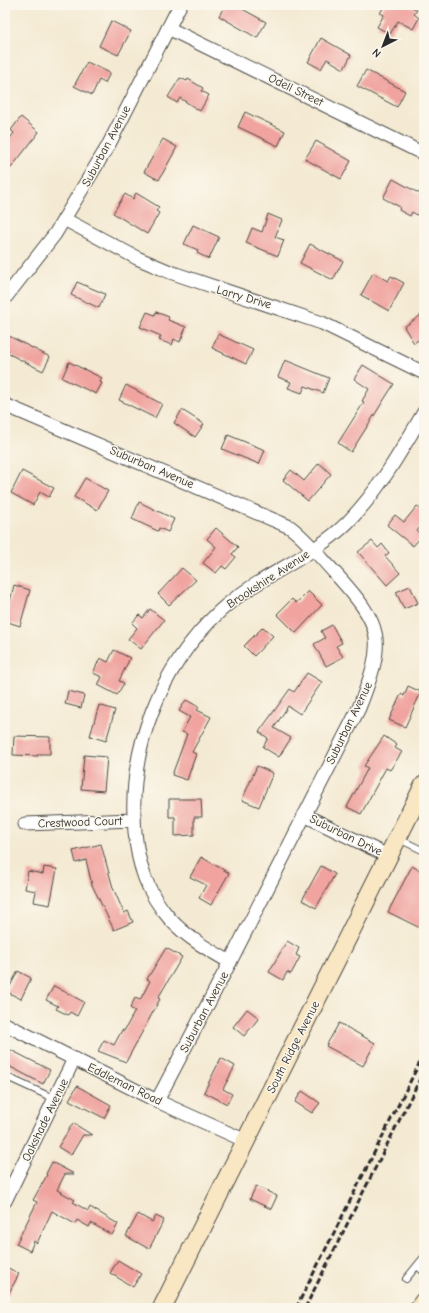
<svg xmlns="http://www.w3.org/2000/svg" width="429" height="1313" font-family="'Comic Neue',sans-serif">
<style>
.building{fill:#f0a39f}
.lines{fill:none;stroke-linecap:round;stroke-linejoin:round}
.lane-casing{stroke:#494844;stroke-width:8}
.street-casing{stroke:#494844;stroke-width:15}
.secondary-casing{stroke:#494844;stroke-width:20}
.lane{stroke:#fff;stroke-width:6}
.street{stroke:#fff;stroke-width:13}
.secondary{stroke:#f9e7c3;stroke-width:18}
.rail{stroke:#2b2b2b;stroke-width:3;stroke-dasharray:6 3;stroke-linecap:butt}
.labels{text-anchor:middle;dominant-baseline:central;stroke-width:3;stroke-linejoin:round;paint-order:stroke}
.street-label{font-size:12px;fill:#2b2b2b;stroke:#fbf7ec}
</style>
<rect width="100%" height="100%" fill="#fbf7ec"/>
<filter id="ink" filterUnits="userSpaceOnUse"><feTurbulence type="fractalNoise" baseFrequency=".025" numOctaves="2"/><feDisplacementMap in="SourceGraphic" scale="8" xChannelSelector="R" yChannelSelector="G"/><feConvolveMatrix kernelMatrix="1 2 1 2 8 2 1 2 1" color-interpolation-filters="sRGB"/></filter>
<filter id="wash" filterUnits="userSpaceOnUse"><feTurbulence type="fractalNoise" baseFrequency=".012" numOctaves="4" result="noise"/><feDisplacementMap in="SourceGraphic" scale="16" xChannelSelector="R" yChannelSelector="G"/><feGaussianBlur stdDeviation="0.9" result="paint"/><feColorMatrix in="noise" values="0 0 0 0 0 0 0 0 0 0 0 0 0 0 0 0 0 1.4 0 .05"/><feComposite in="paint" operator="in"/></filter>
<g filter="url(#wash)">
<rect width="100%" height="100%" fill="#f4ead3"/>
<g id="blocks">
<g class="building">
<polygon points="225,5 235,5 266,22 257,38 219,16"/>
<polygon points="385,5 408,5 417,10 414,14 419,18 413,29 398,21 390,34 377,27 384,15 380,13"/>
<polygon points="111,21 131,31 118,55 99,46"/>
<polygon points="321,38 351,55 344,69 327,59 321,69 308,62"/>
<polygon points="87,62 110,73 105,83 99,80 92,95 74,86"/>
<polygon points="366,70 405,91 397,107 357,86"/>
<polygon points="180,78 187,81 188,79 203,88 201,91 209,95 200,111 180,98 177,103 168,97"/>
<polygon points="245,112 285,131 278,146 238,127"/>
<polygon points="21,117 39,132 11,168 5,163 5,145 14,133 11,130"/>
<polygon points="163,139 177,147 159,180 144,172"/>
<polygon points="316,141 351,161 341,179 305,159"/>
<polygon points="393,179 424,196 424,219 412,212 410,216 399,210 400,207 383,198"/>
<polygon points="136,193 159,207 156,211 159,213 147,234 113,213 125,194 133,199"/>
<polygon points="268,214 282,220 275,237 284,240 278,256 246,243 252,228 262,232"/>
<polygon points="193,225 219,237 209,259 197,253 198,250 184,244"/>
<polygon points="310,244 343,261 333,280 300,263"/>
<polygon points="373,273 388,281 391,276 404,283 389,311 361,295"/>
<polygon points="77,282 105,294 99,308 71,295"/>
<polygon points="147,312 155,315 156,312 169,317 168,320 186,327 180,342 174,339 172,345 159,340 161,336 140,327"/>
<polygon points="424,313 424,336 414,343 404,327"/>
<polygon points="5,334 50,357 43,371 7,353 9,350 5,348"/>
<polygon points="218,334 253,350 246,364 212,348"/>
<polygon points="285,360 329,378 323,393 305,386 302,393 288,388 291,382 278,377"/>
<polygon points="69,362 102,378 100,382 102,383 96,394 62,378"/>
<polygon points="363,365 394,384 351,452 338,443 364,402 362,401 369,389 354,379"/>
<polygon points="126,385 162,404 155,418 119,400"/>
<polygon points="182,410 204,424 195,437 174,423"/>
<polygon points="228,435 265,450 259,464 222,449"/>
<polygon points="319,463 331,474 308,501 283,480 291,470 304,481"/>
<polygon points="22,471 54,488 49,497 40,492 33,505 11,493"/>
<polygon points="85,478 108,491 97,510 74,497"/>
<polygon points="139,502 174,519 168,532 159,528 158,531 132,519"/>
<polygon points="417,506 424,512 424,522 417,531 422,536 413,546 387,525 395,515 404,522"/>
<polygon points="216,528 238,547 232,554 236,557 226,569 222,566 216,573 203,563 216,547 207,539"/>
<polygon points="372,541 378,548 382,544 389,553 385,556 400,573 387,585 358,552"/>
<polygon points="182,568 196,580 169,605 158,594"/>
<polygon points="14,585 30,590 20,626 5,621"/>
<polygon points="410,586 418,603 404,609 396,592"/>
<polygon points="308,591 322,605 296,633 277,614 292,599 296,603"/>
<polygon points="150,609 164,620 141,649 128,639 137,628 132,623 139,615 143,618"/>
<polygon points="332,625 342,643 336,646 343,657 326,666 314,644 325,638 321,631"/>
<polygon points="263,627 273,636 254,656 244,646"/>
<polygon points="114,650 130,658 119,681 124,683 117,695 98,685 102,677 93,673 100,658 108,662"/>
<polygon points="307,673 322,682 300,714 288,706 274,728 291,738 279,757 263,747 268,738 259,732 290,689 294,692"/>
<polygon points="408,686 421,692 405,727 389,720 401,694 404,696"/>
<polygon points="68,691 84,695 81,708 65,704"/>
<polygon points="186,700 199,707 197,710 211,717 192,752 196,754 187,780 172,775 187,734 182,732 190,717 179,711"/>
<polygon points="99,705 115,710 106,741 90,736"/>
<polygon points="14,736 50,737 50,754 38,754 38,756 13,755"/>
<polygon points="384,736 397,745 395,748 402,752 390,770 386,768 361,814 347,807 368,768 364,766"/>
<polygon points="84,755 107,757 104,791 81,789"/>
<polygon points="257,766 273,773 259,807 242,800"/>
<polygon points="169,799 201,799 202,817 194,817 194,835 175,836 175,817 169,817"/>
<polygon points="101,844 113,888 124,913 128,911 133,922 114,930 92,885 86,860 76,863 73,851"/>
<polygon points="201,857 229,873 211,905 199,898 206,885 190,877"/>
<polygon points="321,866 335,874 316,908 302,900"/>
<polygon points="412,866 424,873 424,930 388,912"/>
<polygon points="44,867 57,869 50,905 34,902 36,891 25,889 28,871 43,874"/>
<polygon points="287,941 299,948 296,955 300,957 291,974 287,972 283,980 269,972"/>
<polygon points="166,948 182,957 158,998 160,999 126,1062 98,1051 104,1040 114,1045 122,1030 124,1031 135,1011 130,1008 135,998 140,1000 150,981 147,979"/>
<polygon points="18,971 31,978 21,999 7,992"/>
<polygon points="54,986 84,1002 77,1016 70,1012 68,1015 56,1009 58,1006 46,1000"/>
<polygon points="247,1009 259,1018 244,1036 233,1027"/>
<polygon points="339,1023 375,1043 363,1066 326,1046"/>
<polygon points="5,1047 50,1070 43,1084 5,1064"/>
<polygon points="221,1058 235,1066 223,1089 232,1094 227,1104 204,1092"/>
<polygon points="77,1086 111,1105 104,1118 69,1100"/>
<polygon points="302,1091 320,1103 312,1113 295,1102"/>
<polygon points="73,1123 92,1135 83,1135 71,1155 58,1147"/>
<polygon points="52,1162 74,1174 65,1174 57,1190 75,1200 73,1202 88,1211 90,1207 118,1224 112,1235 91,1223 89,1227 77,1220 75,1224 52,1211 37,1243 34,1241 30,1251 16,1244 37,1202 33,1200 47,1175 46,1174"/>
<polygon points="256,1186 277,1196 271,1209 250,1199"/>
<polygon points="138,1214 152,1222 156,1216 164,1220 149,1249 126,1236"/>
<polygon points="118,1260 141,1274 133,1287 110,1273"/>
<polygon points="5,1266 19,1274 5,1300"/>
</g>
</g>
</g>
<g filter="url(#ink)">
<use href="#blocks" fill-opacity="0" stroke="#494844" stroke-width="1"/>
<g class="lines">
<g class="lane-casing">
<g id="lane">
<polyline points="399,839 424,851"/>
<polyline points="5,1076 55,1099"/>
<polyline points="417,1266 424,1272"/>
<polyline points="406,1279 424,1257"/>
</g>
</g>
<g class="street-casing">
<g id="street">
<polyline points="168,28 424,154"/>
<polyline points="64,219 137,258 170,272 322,323 424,373"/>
<polyline points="5,298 55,234 108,146 180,5"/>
<path d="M5,405l285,122c17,13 30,30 45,46 49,54 51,66 24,135l-129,254 -73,139"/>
<polyline points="304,815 388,856"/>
<polyline points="25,824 134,820"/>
<path d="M230,962c-21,-12 -44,-25 -60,-43 -23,-26 -32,-54 -35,-87 -8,-82 25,-165 85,-221 38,-35 91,-52 128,-89 32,-33 53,-71 76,-110"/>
<polyline points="5,1024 157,1101 246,1141"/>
<polyline points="5,1201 74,1059"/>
</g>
</g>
<g class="secondary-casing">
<g id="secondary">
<polyline points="162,1308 424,785"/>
<polyline points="419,1308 424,1301"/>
</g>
</g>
<use href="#lane" class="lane"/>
<use href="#street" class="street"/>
<use href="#secondary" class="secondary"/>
<g class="rail">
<polyline points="296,1308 424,1054"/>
<polyline points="305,1308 424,1071"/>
</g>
</g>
</g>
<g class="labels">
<g class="street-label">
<text transform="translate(296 90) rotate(26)">Odell Street</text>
<text transform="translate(106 146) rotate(-62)">Suburban Avenue</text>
<text transform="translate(244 297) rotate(16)">Larry Drive</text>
<text transform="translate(152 467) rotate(23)">Suburban Avenue</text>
<text transform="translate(268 579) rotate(-33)">Brookshire Avenue</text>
<text transform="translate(349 723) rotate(-64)">Suburban Avenue</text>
<text transform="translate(80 822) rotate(-2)">Crestwood Court</text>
<text transform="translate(346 835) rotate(26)">Suburban Drive</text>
<text transform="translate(204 1012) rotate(-62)">Suburban Avenue</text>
<text transform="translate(293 1047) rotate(-63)">South Ridge Avenue</text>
<text transform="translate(125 1084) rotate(26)">Eddleman Road</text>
<text transform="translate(45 1120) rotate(-64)">Oakshade Avenue</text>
</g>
</g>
<rect width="429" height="1313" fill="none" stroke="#fbf7ec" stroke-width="20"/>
<g transform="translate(383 46) rotate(222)" stroke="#fbf7ec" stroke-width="3" paint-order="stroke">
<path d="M0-3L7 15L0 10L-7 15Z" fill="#2b2b2b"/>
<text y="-6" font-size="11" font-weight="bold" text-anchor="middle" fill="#2b2b2b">N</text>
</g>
</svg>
